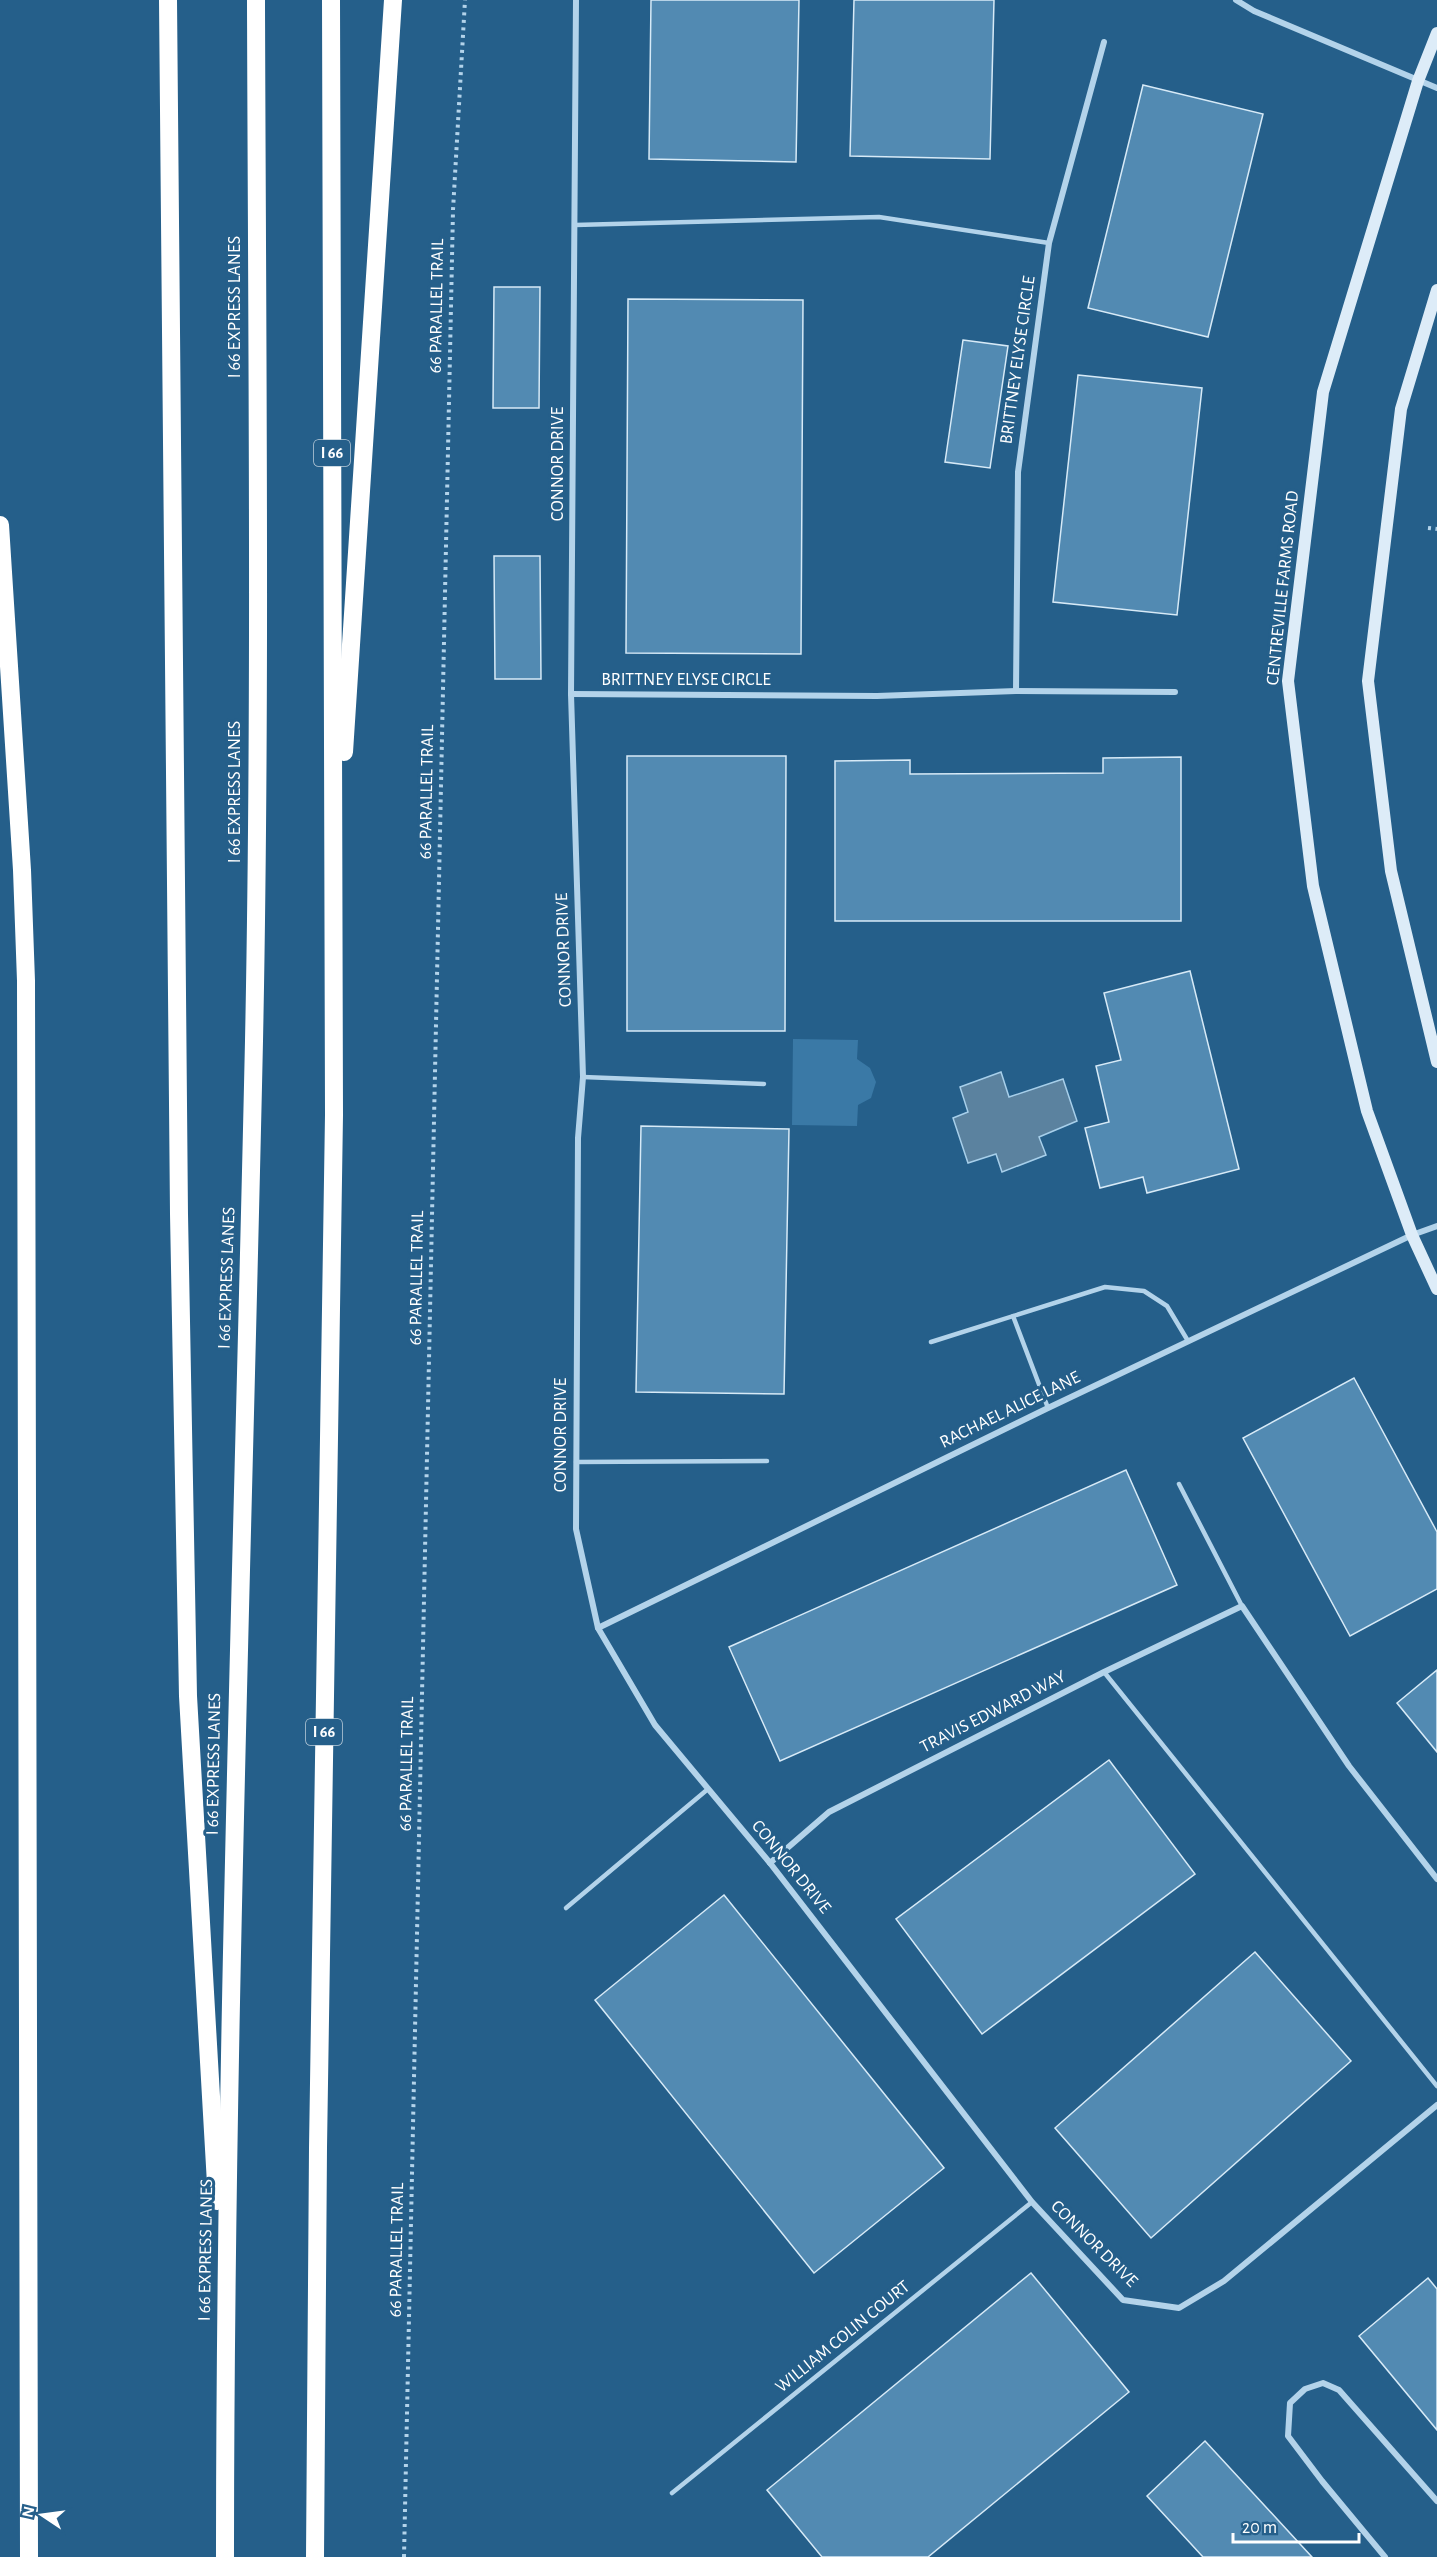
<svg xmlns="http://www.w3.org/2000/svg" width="1437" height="2557" font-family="'Alegreya Sans',sans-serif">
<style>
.green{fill:#3a79a6}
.water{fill:#5b829f;stroke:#a7cfea;stroke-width:1.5}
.building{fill:#528ab2;stroke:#d7eaf7;stroke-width:1.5}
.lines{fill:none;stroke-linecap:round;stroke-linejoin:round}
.path{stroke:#b3d3ea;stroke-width:4;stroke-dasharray:3 4.5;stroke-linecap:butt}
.lane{stroke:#b3d3ea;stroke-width:4.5}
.street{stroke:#b3d3ea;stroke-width:6}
.secondary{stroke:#ddecf8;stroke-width:12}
.highway{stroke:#fff;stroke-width:18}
.labels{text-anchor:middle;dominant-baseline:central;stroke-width:6;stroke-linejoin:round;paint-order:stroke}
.shield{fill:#255f8a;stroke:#becfdc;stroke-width:1.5}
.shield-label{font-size:16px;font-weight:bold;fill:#fff}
.street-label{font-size:18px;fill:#fff;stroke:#255f8a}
</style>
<rect width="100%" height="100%" fill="#255f8a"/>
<polygon class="green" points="793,1039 858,1040 857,1059 870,1068 876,1082 871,1098 858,1105 857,1126 792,1125"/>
<polygon class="water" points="1001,1072 1009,1097 1063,1079 1077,1121 1039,1137 1046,1155 1002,1172 996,1154 968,1163 953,1118 968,1112 960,1087"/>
<g class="building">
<polygon points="651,0 799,0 796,162 649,159"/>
<polygon points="854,0 994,0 990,159 850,156"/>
<polygon points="1143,85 1263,114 1208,337 1088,308"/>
<polygon points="494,287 540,287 539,408 493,408"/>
<polygon points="628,299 803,300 801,654 626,653"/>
<polygon points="963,340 1008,346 990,468 945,462"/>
<polygon points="1078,375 1202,388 1177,615 1053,602"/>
<polygon points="494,556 540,556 541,679 495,679"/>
<polygon points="627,756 786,756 785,1031 627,1031"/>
<polygon points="1181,757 1181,921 835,921 835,761 910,760 910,774 1103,773 1103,758"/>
<polygon points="1190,971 1239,1169 1147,1193 1143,1177 1100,1188 1085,1128 1109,1122 1096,1066 1121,1060 1104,993"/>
<polygon points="641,1126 789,1129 784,1394 636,1392"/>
<polygon points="1354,1378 1437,1532 1437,1589 1350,1636 1243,1438"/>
<polygon points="1126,1470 1177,1585 780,1761 729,1647"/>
<polygon points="1437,1670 1437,1752 1397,1703"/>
<polygon points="1109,1760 1195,1874 982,2034 896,1919"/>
<polygon points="724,1895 944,2168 814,2273 595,2000"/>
<polygon points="1255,1952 1351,2061 1151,2238 1055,2128"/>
<polygon points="1031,2273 1129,2392 928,2557 822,2557 767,2490"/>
<polygon points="1428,2278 1437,2289 1437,2430 1359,2336"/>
<polygon points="1205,2441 1312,2557 1203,2557 1147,2496"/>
</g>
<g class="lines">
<g class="path">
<polyline points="1428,528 1437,529"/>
<polyline points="404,2557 453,210 465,0"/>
</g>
<g class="lane">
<polyline points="575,225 879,217 1049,243"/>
<polyline points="583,1077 764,1084"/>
<polyline points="1013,1316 1048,1408"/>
<polyline points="931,1342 1105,1287 1144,1291 1167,1306 1188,1341"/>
<polyline points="576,1462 767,1461"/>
<polyline points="1179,1484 1242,1606"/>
<polyline points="1104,1672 1437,2086"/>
<polyline points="566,1908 708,1789"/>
<polyline points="672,2493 1032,2202"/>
</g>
<g class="street">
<polyline points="576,0 571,694 583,1077 578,1138 576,1529 598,1628 655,1725 770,1863 1032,2202 1123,2300 1179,2308 1224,2281 1437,2105"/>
<polyline points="1236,0 1254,11 1437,88"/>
<polyline points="1016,691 1018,472 1049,243 1104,42"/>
<polyline points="571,694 877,696 1016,691 1175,692"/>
<polyline points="598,1628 1048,1408 1412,1235 1437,1226"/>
<polyline points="770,1863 829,1812 1104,1672 1242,1606 1349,1766 1437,1879"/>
<polyline points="1385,2557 1322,2481 1288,2436 1290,2403 1305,2389 1323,2383 1339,2390 1437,2501"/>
</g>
<g class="secondary">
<polyline points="1437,33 1418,81 1323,392 1288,681 1313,886 1367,1111 1412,1235 1437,1289"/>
<polyline points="1437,290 1401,409 1368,681 1391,871 1437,1062"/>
</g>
<g class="highway">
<polyline points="168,0 179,1214 188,1696 217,2201"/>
<polyline points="0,525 22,870 26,981 29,2557"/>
<polyline points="344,752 393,0"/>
<path d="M225,2557c0,-506 18,-1011 29,-1516 7,-347 3,-694 2,-1041"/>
<polyline points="315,2557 318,2148 334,1115 331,0"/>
</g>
</g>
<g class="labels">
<g class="shield">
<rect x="314" y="440" width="36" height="26" rx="4.5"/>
<rect x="306" y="1719" width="36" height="26" rx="4.5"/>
</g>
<g class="shield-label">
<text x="332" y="453">I 66</text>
<text x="324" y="1732">I 66</text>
</g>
<g class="street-label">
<text transform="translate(437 306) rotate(-89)">66 PARALLEL TRAIL</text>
<text transform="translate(235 307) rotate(-90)">I 66 EXPRESS LANES</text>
<text transform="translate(1018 360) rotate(-82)">BRITTNEY ELYSE CIRCLE</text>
<text transform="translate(558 464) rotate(-90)">CONNOR DRIVE</text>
<text transform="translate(1283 588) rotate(-84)">CENTREVILLE FARMS ROAD</text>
<text x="686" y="680">BRITTNEY ELYSE CIRCLE</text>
<text transform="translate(235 792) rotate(-90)">I 66 EXPRESS LANES</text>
<text transform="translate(427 792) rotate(-89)">66 PARALLEL TRAIL</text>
<text transform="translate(564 950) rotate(-92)">CONNOR DRIVE</text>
<text transform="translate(227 1278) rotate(-88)">I 66 EXPRESS LANES</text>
<text transform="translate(417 1278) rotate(-89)">66 PARALLEL TRAIL</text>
<text transform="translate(1010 1410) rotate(-26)">RACHAEL ALICE LANE</text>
<text transform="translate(561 1435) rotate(-90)">CONNOR DRIVE</text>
<text transform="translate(993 1712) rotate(-27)">TRAVIS EDWARD WAY</text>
<text transform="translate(214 1764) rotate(-89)">I 66 EXPRESS LANES</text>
<text transform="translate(407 1764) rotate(-89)">66 PARALLEL TRAIL</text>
<text transform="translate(791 1867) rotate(51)">CONNOR DRIVE</text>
<text transform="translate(1094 2244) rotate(45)">CONNOR DRIVE</text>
<text transform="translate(206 2250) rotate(-89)">I 66 EXPRESS LANES</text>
<text transform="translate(397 2250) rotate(-89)">66 PARALLEL TRAIL</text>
<text transform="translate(843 2337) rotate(-39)">WILLIAM COLIN COURT</text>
</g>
</g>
<g transform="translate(42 2515) rotate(283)" stroke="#255f8a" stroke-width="4.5" paint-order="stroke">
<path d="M0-4.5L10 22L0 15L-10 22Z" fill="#ffffff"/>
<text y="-9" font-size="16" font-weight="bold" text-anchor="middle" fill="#ffffff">N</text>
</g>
<path d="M1233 2533v9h126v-9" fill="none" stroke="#ffffff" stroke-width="3"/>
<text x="1242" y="2533" font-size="18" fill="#ffffff" stroke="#255f8a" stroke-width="4.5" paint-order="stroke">20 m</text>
</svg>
